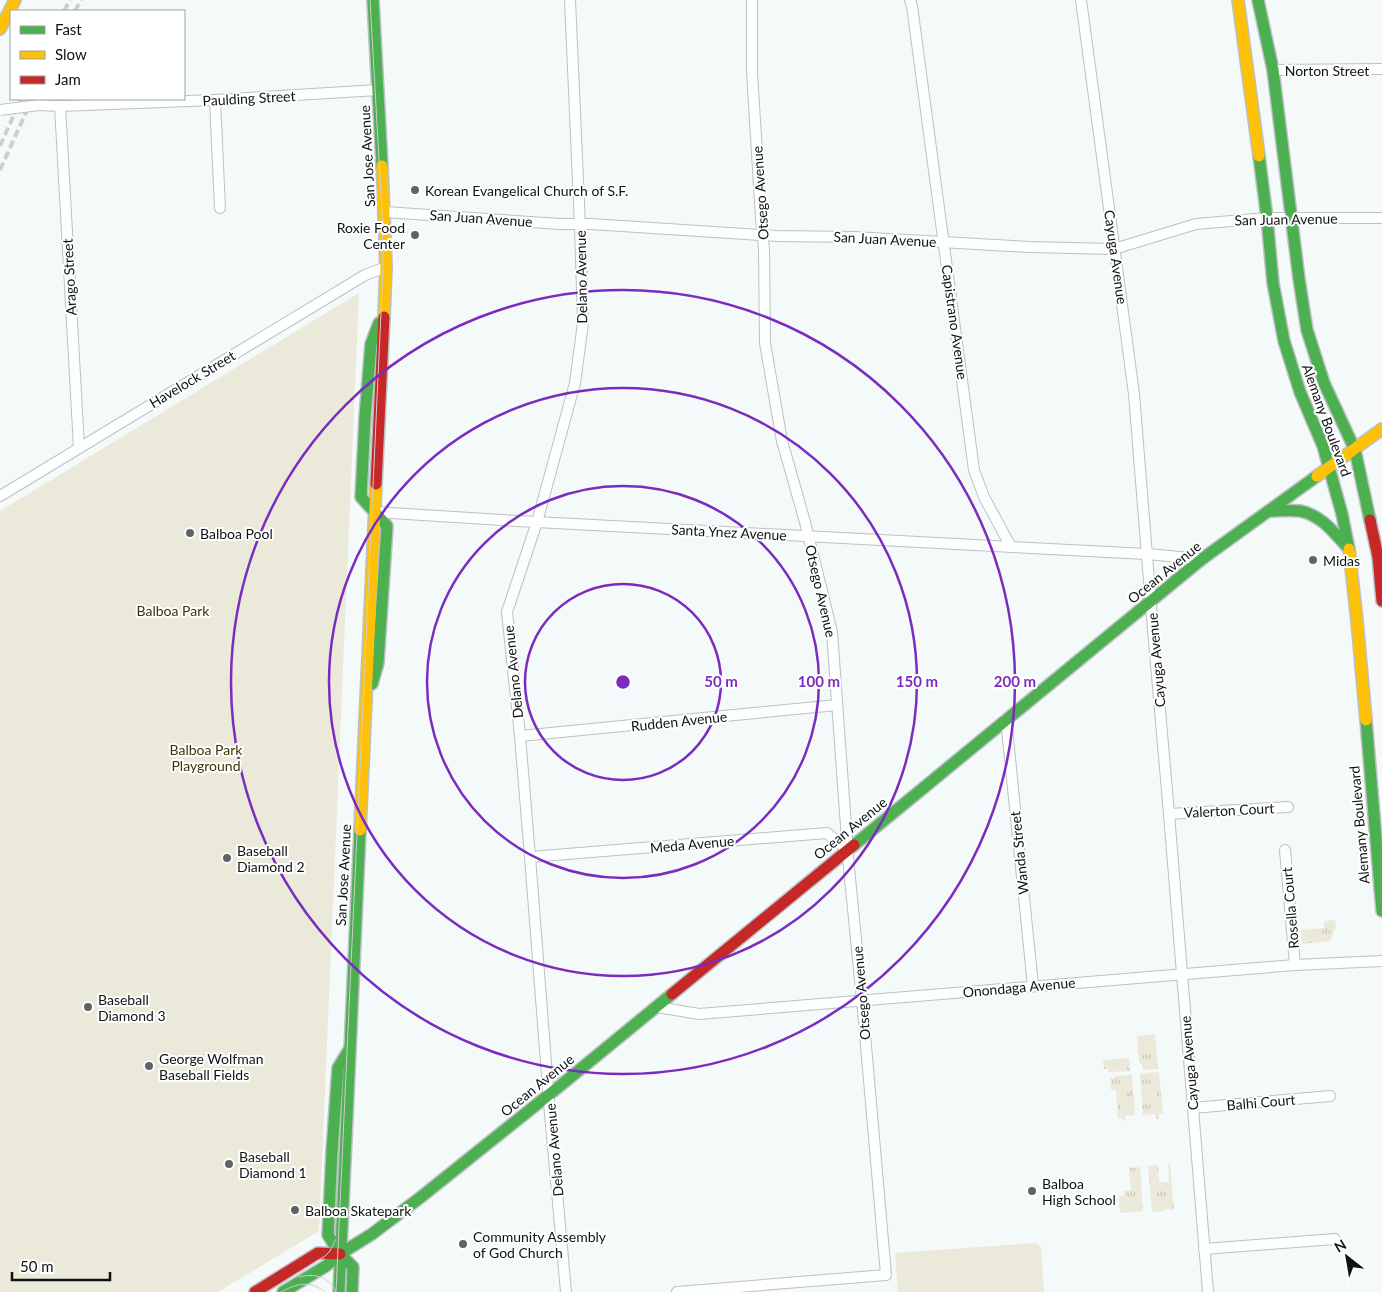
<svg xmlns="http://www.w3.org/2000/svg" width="1382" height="1292" font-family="Lato,sans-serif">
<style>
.grass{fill:url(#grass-tufts)}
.park{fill:#ebe9d9}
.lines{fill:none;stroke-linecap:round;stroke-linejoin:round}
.street-casing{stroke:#bcc1c3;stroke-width:12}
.fast-casing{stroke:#bcc1c3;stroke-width:14}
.slow-casing{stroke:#bcc1c3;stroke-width:14}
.jam-casing{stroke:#bcc1c3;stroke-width:14}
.street{stroke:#fdfefe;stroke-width:10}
.fast{stroke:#4caf50;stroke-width:11}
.slow{stroke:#ffc107;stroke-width:11}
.jam{stroke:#c62828;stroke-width:11}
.tram{stroke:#cdced0;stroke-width:1}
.rail{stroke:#cdced0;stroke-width:4;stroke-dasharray:8 4;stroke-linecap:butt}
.street-bridge-casing{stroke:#bcc1c3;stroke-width:12;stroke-linecap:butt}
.street-bridge{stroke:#fdfefe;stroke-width:10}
.ring{fill:none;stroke:#7b2cbf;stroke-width:2.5}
.poi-dot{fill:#5e6465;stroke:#fff;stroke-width:2}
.labels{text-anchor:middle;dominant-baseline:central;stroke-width:4;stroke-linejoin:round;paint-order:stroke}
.street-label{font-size:14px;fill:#0d1315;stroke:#fff}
.poi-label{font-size:14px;fill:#0d1315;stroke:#fff;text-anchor:start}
.park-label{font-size:14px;fill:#403500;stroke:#fff}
.centre{fill:#7b2cbf;stroke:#fff;stroke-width:2.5}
.ring-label{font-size:15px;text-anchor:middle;font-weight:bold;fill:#7b2cbf;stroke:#fff;stroke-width:4;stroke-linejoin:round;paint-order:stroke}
</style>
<defs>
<pattern id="grass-tufts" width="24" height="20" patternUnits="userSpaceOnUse" patternTransform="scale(1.25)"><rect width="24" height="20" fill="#ebe9d9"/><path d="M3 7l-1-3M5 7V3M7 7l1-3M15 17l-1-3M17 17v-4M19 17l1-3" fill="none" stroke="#c8c7b9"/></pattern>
</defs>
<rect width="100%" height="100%" fill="#f4f9fa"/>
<g class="grass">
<polygon points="1335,920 1336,927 1330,941 1302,944 1301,930 1324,928 1324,921"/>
<polygon points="1155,1034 1158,1069 1143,1070 1142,1065 1139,1062 1137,1036"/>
<polygon points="1129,1058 1130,1071 1108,1072 1108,1069 1104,1069 1103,1060"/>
<polygon points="1159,1072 1163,1114 1159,1114 1159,1119 1156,1119 1155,1114 1143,1115 1140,1074"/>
<polygon points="1132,1075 1135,1115 1125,1116 1125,1120 1122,1121 1122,1118 1118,1118 1116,1090 1111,1090 1110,1078 1115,1078 1115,1076"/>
<polygon points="1168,1164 1170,1164 1174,1209 1169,1210 1169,1209 1164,1209 1164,1211 1152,1212 1148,1166 1158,1165 1159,1182 1169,1182"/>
<polygon points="1140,1167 1143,1211 1120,1213 1119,1196 1124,1196 1124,1191 1131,1191 1129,1168"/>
</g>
<g class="park">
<polygon points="359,293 319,1231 218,1292 0,1292 0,511"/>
<polygon points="1036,1243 1041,1247 1044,1292 898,1292 895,1253"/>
</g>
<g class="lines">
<g class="street-casing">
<g id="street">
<polyline points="910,0 912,6 974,470 984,497 1011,547"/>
<polyline points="1081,0 1134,394 1152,618 1169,814 1208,1292"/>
<polyline points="1273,70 1382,69"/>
<polyline points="215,100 220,208"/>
<polyline points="39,105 60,106 215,100 378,90"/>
<polyline points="60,106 79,448"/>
<polyline points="385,212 560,224 591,224 777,236 854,237 1029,247 1114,249 1196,224 1267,218 1382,218"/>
<polyline points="0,496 365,275 386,267"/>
<polyline points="375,512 517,521 1147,554 1202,559"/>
<polyline points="1006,719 1033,986"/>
<polyline points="520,736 837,705"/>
<polyline points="1169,814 1288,807"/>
<polyline points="1285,850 1295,965"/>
<polyline points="530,857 827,833 848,850"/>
<polyline points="657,1007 699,1014 1295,965 1382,961"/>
<polyline points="1193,1108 1330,1096"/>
<polyline points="1204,1249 1335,1239"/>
<polyline points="566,1292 550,1114 530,857 520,736 507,612 537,522 575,383 583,323 580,226 570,0"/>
<polyline points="677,1292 886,1275 862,1000 849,868 832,632 805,522 782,441 765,343 764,249 761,219 752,72 752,0"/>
</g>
</g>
<g class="fast-casing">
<g id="fast">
<polyline points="373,0 382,166"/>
<polyline points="1258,0 1273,70 1299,279 1307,330 1324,383 1355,450 1370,520"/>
<polyline points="1259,156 1267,218 1273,283 1284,341 1300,392 1323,446 1342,514 1349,549"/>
<path d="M1269,511c10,0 21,-1 31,0 22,4 35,23 49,38"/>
<polyline points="372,684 378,663 387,526 361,497 365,417 371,344 379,323"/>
<polyline points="1366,720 1382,911"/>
<polyline points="854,845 1202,559 1317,476"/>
<polyline points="349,1050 338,1068 332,1151 328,1235 340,1254 353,1267 352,1292"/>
<polyline points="283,1292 326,1266 340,1254 372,1234 421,1197 561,1085 672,994"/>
<polyline points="339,1292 360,830"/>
</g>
</g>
<g class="slow-casing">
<g id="slow">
<polyline points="1238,0 1259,156"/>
<polyline points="0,29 15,0"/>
<polyline points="382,166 386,267 384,317"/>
<polyline points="1317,476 1382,429"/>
<polyline points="1349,549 1357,621 1366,720"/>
<polyline points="360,830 376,484"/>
</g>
</g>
<g class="jam-casing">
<g id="jam">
<polyline points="376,484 384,317"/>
<polyline points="1370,520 1378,557 1382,601"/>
<polyline points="672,994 854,845"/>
<polyline points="255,1292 318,1253 340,1254"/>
</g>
</g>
<use href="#street" class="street"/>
<use href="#fast" class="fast"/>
<use href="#slow" class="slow"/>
<use href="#jam" class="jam"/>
<g class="tram">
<path d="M299,1277c14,-4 31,-1 37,15"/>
<polyline points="268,1292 325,1256 330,1251 336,1239"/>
<path d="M281,1292c17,-9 28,-12 44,0"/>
<polyline points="336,1292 383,268 382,212 370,0"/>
</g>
<g class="rail">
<polyline points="64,11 70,0"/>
<polyline points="75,11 81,0"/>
<polyline points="0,146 21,99"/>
<polyline points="0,170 32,99"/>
</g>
<g class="street-bridge-casing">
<polyline id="street-bridge" points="0,110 39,105"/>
</g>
<use href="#street-bridge" class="street-bridge"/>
</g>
<g class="ring">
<circle cx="623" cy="682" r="98"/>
<circle cx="623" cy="682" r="196"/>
<circle cx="623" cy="682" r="294"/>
<circle cx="623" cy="682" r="392"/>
</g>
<g class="poi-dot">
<circle cx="415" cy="190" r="5"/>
<circle cx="415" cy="235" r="5"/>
<circle cx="190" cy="533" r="5"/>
<circle cx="1313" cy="560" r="5"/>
<circle cx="227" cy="858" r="5"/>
<circle cx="88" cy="1007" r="5"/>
<circle cx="149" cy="1066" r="5"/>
<circle cx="229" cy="1164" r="5"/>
<circle cx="1032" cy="1191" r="5"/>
<circle cx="295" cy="1210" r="5"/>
<circle cx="463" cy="1244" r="5"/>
</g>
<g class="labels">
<g class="street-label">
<text x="1327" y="70">Norton Street</text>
<text transform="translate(249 98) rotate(-3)">Paulding Street</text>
<text transform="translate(367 156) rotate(-93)">San Jose Avenue</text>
<text transform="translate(760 193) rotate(-94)">Otsego Avenue</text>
<text transform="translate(481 218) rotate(4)">San Juan Avenue</text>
<text transform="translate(1286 219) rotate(-1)">San Juan Avenue</text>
<text transform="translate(885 239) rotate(3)">San Juan Avenue</text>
<text transform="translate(1116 257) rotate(82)">Cayuga Avenue</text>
<text transform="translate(69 277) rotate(-93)">Arago Street</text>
<text transform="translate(581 277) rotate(-91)">Delano Avenue</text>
<text transform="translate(955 322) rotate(82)">Capistrano Avenue</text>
<text transform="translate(192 379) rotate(-31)">Havelock Street</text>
<text transform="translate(1327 420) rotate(70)">Alemany Boulevard</text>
<text transform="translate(729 532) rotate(3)">Santa Ynez Avenue</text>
<text transform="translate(1164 572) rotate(-39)">Ocean Avenue</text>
<text transform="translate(821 591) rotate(77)">Otsego Avenue</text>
<text transform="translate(1156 660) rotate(-95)">Cayuga Avenue</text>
<text transform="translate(513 672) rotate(-96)">Delano Avenue</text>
<text transform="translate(679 721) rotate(-6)">Rudden Avenue</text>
<text transform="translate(1229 810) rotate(-3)">Valerton Court</text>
<text transform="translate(1359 825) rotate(-95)">Alemany Boulevard</text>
<text transform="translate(850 828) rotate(-39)">Ocean Avenue</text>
<text transform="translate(692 844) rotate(-5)">Meda Avenue</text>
<text transform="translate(1019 853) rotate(-96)">Wanda Street</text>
<text transform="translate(343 875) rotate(-87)">San Jose Avenue</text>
<text transform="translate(1290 908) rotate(-95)">Rosella Court</text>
<text transform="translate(1019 987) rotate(-5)">Onondaga Avenue</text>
<text transform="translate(861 993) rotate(-95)">Otsego Avenue</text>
<text transform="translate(1189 1063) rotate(-95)">Cayuga Avenue</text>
<text transform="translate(537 1085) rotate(-39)">Ocean Avenue</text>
<text transform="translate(1261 1102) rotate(-5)">Balhi Court</text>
<text transform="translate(554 1150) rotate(-95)">Delano Avenue</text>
</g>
<g class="poi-label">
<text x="425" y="190">Korean Evangelical Church of S.F.</text>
<text x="405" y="227" text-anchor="end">Roxie Food<tspan x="405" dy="16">Center</tspan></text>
<text x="200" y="533">Balboa Pool</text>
<text x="1323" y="560">Midas</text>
<text x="237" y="850">Baseball<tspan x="237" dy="16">Diamond 2</tspan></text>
<text x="98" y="999">Baseball<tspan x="98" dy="16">Diamond 3</tspan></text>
<text x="159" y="1058">George Wolfman<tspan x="159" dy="16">Baseball Fields</tspan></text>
<text x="239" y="1156">Baseball<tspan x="239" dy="16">Diamond 1</tspan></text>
<text x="1042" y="1183">Balboa<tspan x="1042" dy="16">High School</tspan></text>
<text x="305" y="1210">Balboa Skatepark</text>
<text x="473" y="1236">Community Assembly<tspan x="473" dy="16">of God Church</tspan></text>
</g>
<g class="park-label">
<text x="173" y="610">Balboa Park</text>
<text x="206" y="749">Balboa Park<tspan x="206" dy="16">Playground</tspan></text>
</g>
</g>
<circle cx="623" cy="682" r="8" class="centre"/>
<g class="ring-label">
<text x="721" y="687">50 m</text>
<text x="819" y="687">100 m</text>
<text x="917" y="687">150 m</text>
<text x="1015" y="687">200 m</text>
</g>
<rect x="10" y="10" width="175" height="90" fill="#ffffff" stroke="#9ea1a1"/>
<rect x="20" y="26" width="25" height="8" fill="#4caf50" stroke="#9ea1a1"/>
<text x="55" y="35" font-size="15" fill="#0d1315">Fast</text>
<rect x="20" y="51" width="25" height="8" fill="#ffc107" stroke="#9ea1a1"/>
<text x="55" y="60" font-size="15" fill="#0d1315">Slow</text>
<rect x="20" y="76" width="25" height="8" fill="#c62828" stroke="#9ea1a1"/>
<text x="55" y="85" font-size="15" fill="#0d1315">Jam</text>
<g transform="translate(1347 1257) rotate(329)" stroke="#ffffff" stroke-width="4" paint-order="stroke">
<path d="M0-4L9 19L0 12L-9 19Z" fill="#0d1315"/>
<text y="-8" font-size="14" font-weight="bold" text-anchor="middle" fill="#0d1315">N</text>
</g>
<path d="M12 1272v8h98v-8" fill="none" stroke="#0d1315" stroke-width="2.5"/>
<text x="20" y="1272" font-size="15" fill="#0d1315" stroke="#ffffff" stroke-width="4" paint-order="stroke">50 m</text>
</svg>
